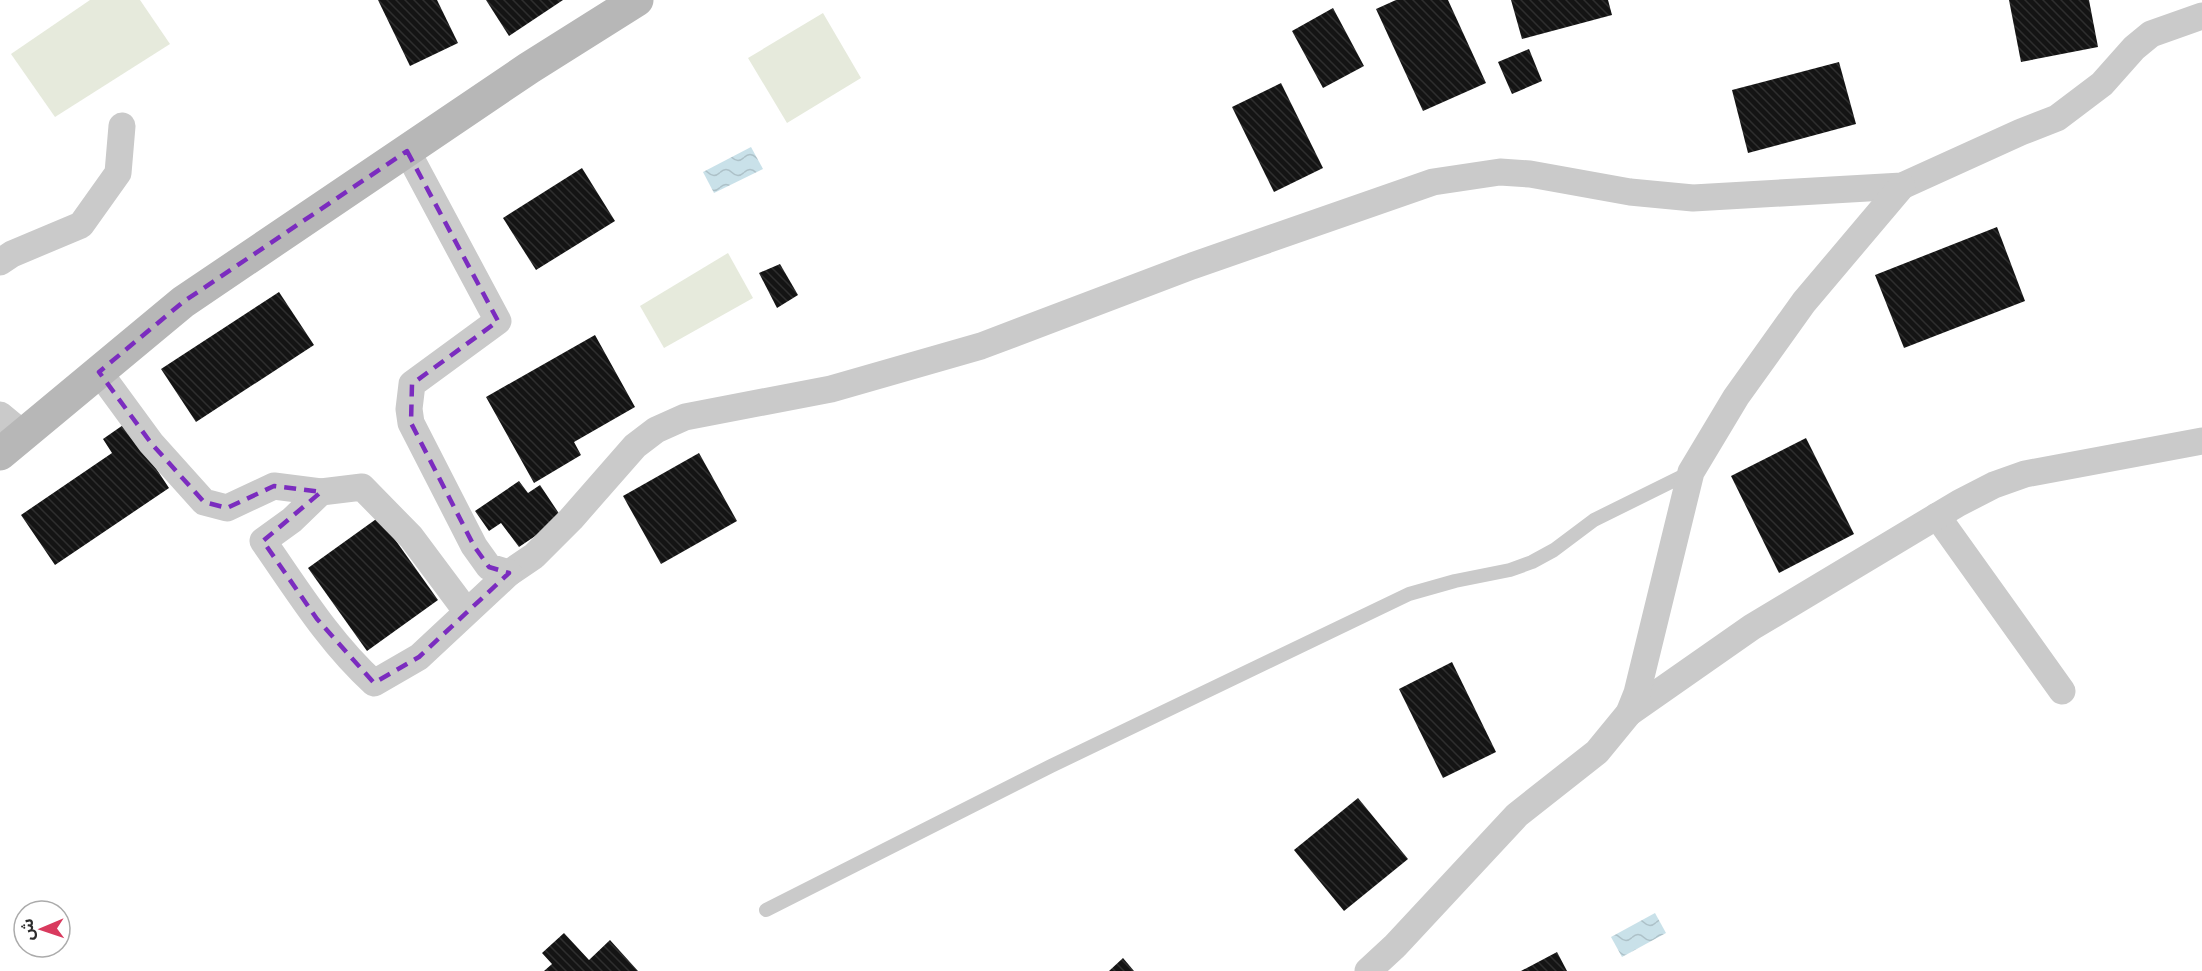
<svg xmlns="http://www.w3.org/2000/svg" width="2202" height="971" font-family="'Noto Sans','Noto Sans Arabic',sans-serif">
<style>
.grass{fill:#e6eadc}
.water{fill:url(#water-waves)}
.building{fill:url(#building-back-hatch)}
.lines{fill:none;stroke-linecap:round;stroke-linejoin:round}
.service{stroke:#cacaca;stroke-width:14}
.minor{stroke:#cacaca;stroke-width:27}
.secondary{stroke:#b7b7b7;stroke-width:33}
.marked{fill:none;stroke:#7b2cbf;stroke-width:4.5;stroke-dasharray:12 8;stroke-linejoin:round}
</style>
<defs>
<pattern id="water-waves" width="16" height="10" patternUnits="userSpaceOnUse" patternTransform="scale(1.5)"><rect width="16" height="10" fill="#c9e1e9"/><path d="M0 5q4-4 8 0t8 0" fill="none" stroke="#adc1c8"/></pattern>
<pattern id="building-back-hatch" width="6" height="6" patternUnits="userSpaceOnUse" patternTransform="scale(1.5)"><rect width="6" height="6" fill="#141414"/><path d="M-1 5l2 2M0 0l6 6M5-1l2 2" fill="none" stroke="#2e2e2e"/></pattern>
</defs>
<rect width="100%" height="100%" fill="#fff"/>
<g class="grass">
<polygon points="90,0 140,0 170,44 55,117 11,54"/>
<polygon points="823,13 861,78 787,123 748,58"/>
<polygon points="728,253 753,298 664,348 640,306"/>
</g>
<g class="water">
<polygon points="751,147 763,169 714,193 703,172"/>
<polygon points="1655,913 1666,933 1622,957 1611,937"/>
</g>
<g class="building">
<polygon points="378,0 437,0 458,43 410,66"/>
<polygon points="486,0 563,0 509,36"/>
<polygon points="1396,0 1448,0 1486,83 1423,111 1376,9"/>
<polygon points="1511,0 1608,0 1612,15 1522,39"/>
<polygon points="2009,0 2089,0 2098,47 2021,62"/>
<polygon points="1333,8 1364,66 1323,88 1292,31"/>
<polygon points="1529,49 1542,81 1512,94 1498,62"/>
<polygon points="1839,62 1856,124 1748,153 1732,90"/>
<polygon points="1281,83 1323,168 1274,192 1232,107"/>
<polygon points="582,168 615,221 536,270 503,218"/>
<polygon points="1997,227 2025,301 1904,348 1875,275"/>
<polygon points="780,264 798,295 777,308 759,273"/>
<polygon points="279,292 314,345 196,422 161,369"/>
<polygon points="595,335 635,407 574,442 581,455 534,483 486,397"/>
<polygon points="126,423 169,488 55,565 21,515 112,453 103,439"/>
<polygon points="1806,438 1854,534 1779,573 1731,476"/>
<polygon points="699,453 737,521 661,564 623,496"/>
<polygon points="519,481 528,493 540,485 562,518 519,547 501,523 489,531 475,511"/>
<polygon points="379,517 438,600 367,651 308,568"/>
<polygon points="1452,662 1496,752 1443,778 1399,689"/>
<polygon points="1358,798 1408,859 1344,911 1294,850"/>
<polygon points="564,933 589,960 610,940 638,971 544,971 552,964 542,953"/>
<polygon points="1557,952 1567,971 1521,971"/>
<polygon points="1123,958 1134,971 1109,971"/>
</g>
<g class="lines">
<polyline class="service" points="766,910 1051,766 1409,594 1455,581 1510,570 1532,562 1554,550 1594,520 1691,472"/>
<g class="minor">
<polyline points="407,151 498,321 412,384 409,409 411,423 474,546 489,567 509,573 534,556 571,519 635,446 656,430 685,417 831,389 981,346 1192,266 1433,182 1500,172 1530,174 1630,192 1693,198 1902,186 2021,132 2057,118 2102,84 2134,48 2151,34 2202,16"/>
<polyline points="0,262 12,254 81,225 118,173 122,126"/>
<polyline points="99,372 151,443 204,502 227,508 274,486 321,492"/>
<polyline points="0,415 23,434"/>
<polyline points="1937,516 2062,691"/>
<path d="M467,612l-56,-75 -49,-50 -41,5 -29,28 -29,21c35,50 66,101 111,142l45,-26 90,-84"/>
<polyline points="1629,713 1752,627 1959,503 1994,485 2025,474 2202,441"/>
<polyline points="1368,971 1395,946 1517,815 1597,752 1629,713 1637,693 1691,472 1736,397 1804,302 1902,186"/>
</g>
<polyline class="secondary" points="0,454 183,302 529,68 637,0"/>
</g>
<path class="marked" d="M407,151l91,170 -86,63 -1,39 63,123 15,21 20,6 -90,84 -45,26 -57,-64 -54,-78 58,-49 -47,-6 -47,22 -23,-6 -53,-59 -52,-71 84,-70z"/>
<g transform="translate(42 929) rotate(268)"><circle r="28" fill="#ffffff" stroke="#ababab" stroke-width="1.5"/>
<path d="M0-4.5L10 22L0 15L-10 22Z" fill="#d93a5e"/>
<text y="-9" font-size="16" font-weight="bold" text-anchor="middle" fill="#2d2d2d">ش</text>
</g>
</svg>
